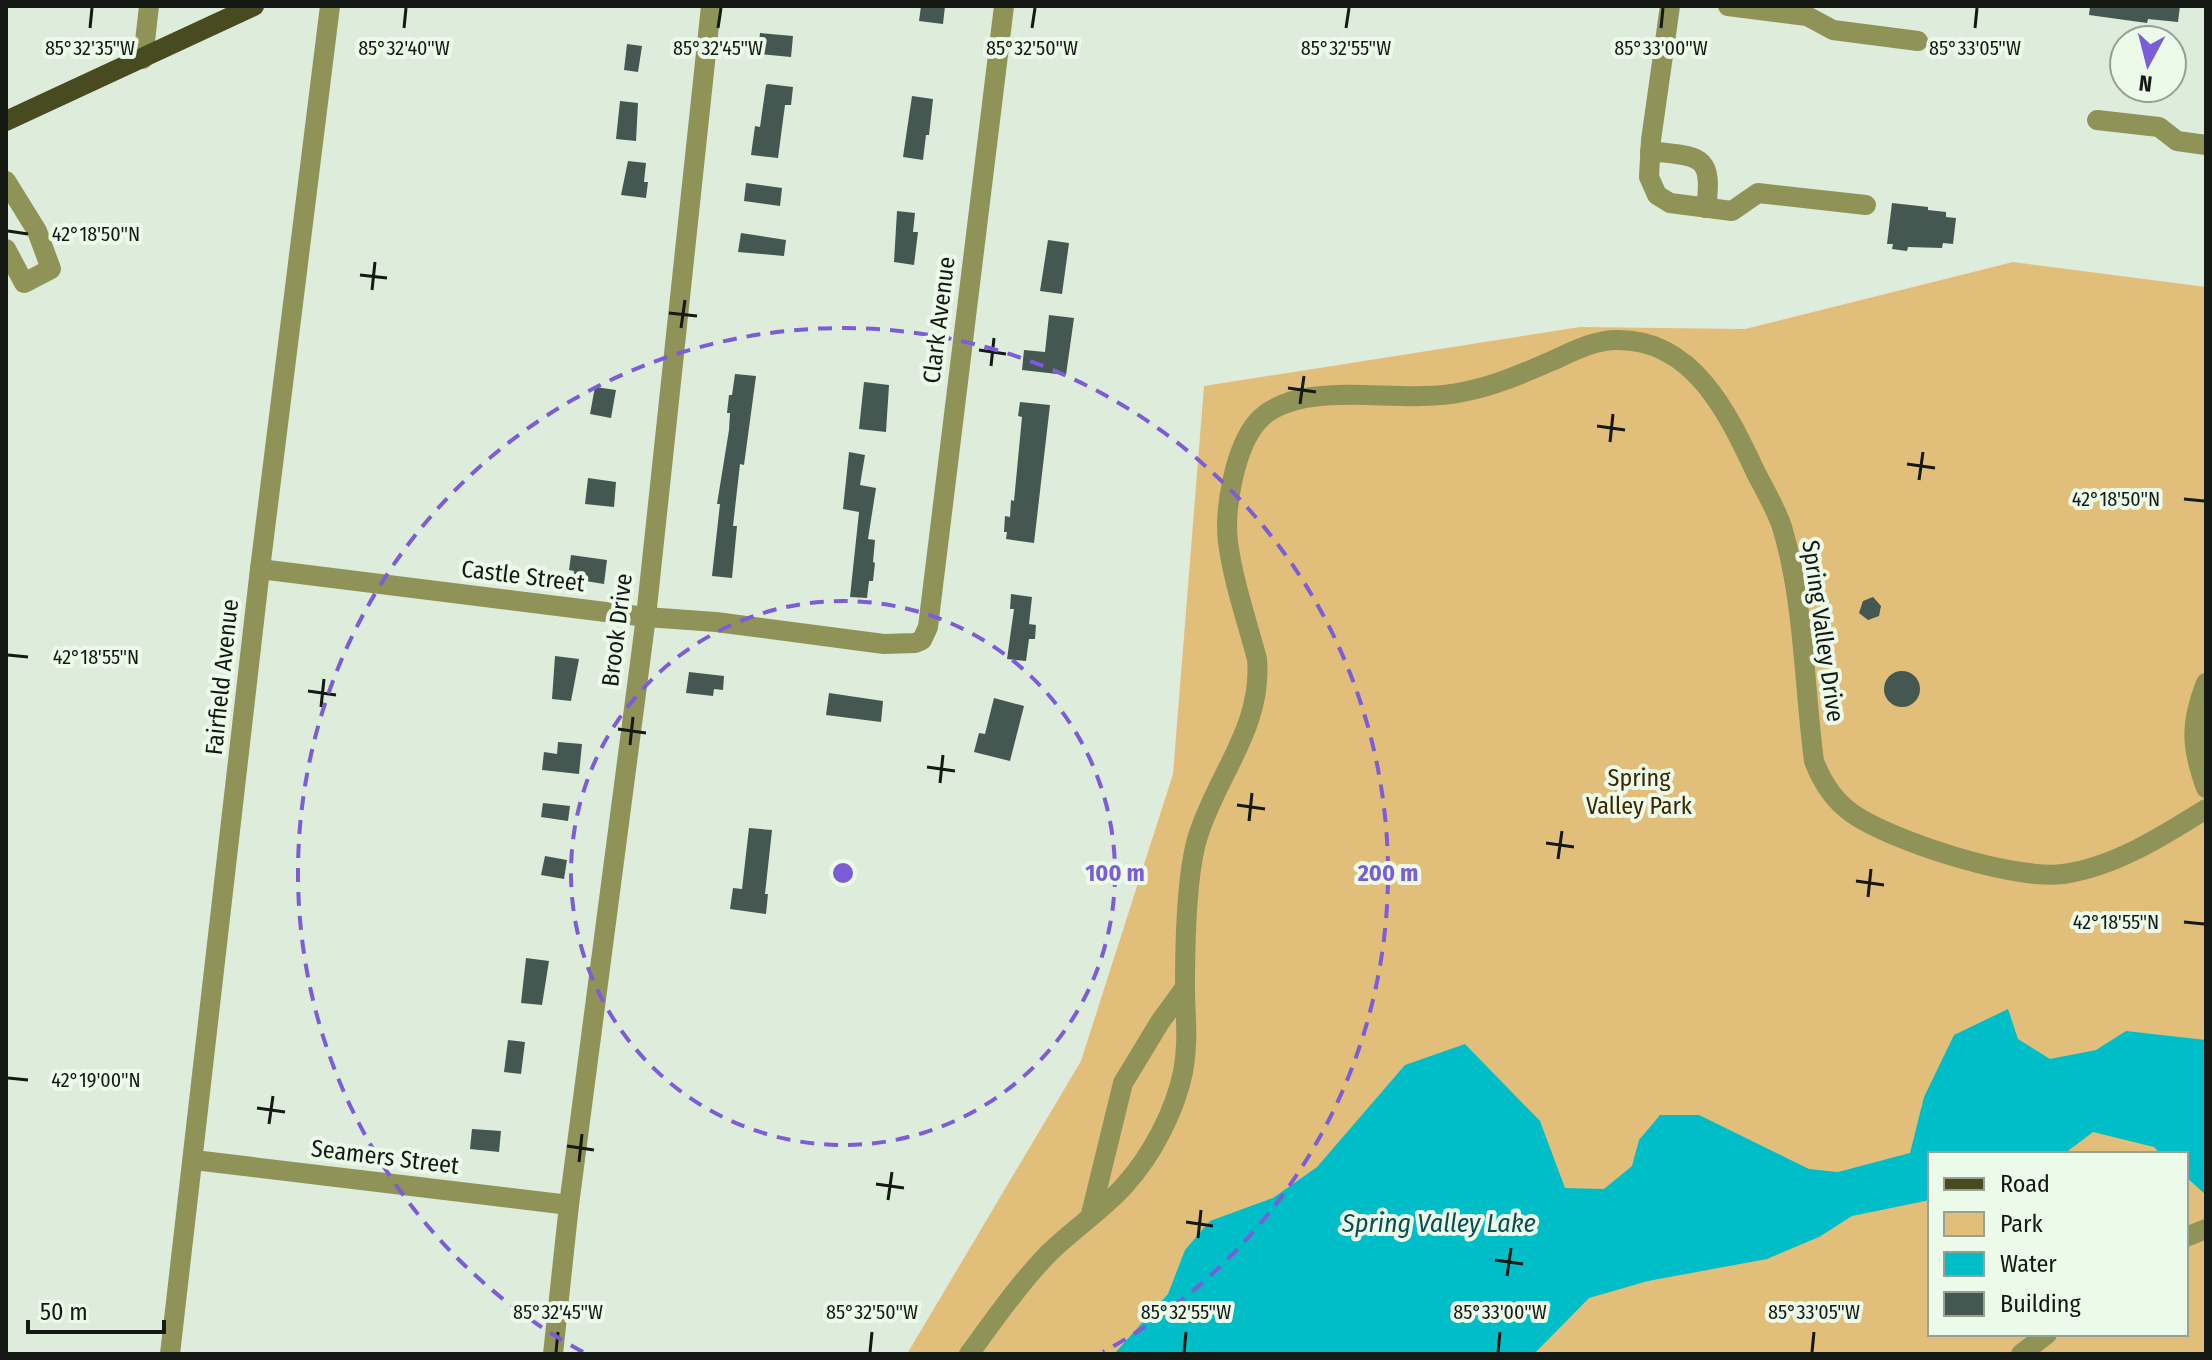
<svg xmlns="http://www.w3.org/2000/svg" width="2212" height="1360" font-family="'Fira Sans Condensed',sans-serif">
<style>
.green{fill:#e2be7b;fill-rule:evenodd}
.water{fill:#00bec8}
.building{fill:#445750}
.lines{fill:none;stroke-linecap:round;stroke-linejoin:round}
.minor{stroke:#909357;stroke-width:20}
.major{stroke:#484a1f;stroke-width:20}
.ticks{fill:none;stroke:#141913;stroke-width:3}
.ring{fill:none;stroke:#7c5dd8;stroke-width:4;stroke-dasharray:14 10}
.labels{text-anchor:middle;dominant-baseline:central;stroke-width:8;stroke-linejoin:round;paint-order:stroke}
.street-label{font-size:24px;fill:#141913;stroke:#ecfae9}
.park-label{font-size:24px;fill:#3b2800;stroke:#ecfae9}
.water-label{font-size:26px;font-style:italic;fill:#0a4d51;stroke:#ecfae9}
.ticks-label{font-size:20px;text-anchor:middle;fill:#141913;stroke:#ecfae9;stroke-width:8;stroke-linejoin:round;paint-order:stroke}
.centre{fill:#7c5dd8;stroke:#ecfae9;stroke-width:4}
.ring-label{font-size:24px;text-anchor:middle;font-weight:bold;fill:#7c5dd8;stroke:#ecfae9;stroke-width:8;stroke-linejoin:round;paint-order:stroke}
</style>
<rect width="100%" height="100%" fill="#deecdc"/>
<path class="green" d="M2013,262l193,25v1067h-1299l174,-293 92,-287 31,-388 376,-59 165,2zM1930,1154h256v180h-256z"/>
<polygon class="water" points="2008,1009 2018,1039 2050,1059 2096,1050 2126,1031 2206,1040 2206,1195 2186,1177 2186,1154 2161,1154 2154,1147 2093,1132 2064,1154 1930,1154 1930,1200 1852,1216 1819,1237 1767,1259 1648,1281 1589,1298 1534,1354 1114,1354 1168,1294 1185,1250 1210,1221 1273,1198 1317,1167 1405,1065 1465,1044 1540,1121 1565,1188 1604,1189 1632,1166 1639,1140 1660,1115 1699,1115 1809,1169 1838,1172 1910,1153 1924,1097 1954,1035"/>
<g class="building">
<polygon points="921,6 945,6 943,24 919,21"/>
<polygon points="2090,6 2180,6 2178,22 2148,19 2147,23 2089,15"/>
<polygon points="760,33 793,36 791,57 758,54"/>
<polygon points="627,44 642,46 638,72 624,70"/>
<polygon points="768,84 793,87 791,105 785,105 778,158 751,155 755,126 760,127 766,85"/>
<polygon points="912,96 933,99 929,135 926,135 923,160 903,157"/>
<polygon points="620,101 638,103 636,141 616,139"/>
<polygon points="628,161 646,163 644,182 648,182 646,198 621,195"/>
<polygon points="746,183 782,188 780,206 744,201"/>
<polygon points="1892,203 1928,207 1928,210 1946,212 1946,217 1956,218 1953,244 1943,243 1942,248 1908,247 1907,251 1892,249 1893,244 1887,244"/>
<polygon points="897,211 915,213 913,232 918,232 914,265 894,262"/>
<polygon points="741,233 786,240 784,256 738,252"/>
<polygon points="1048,240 1069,243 1062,294 1040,291"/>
<polygon points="1049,315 1074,318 1066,375 1022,370 1024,350 1045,352"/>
<polygon points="735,374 756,376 744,465 740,464 733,526 737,526 732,578 712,576 720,504 717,504 729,430 730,413 727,413 729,395 732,395"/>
<polygon points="864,382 889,385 886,432 859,429"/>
<polygon points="595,387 616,390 611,418 590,414"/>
<polygon points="1020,402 1050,405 1034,543 1006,539 1007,532 1004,532 1005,516 1010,517 1011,500 1014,501 1022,417 1018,416"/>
<polygon points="849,452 865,455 860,485 876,488 868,539 875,540 873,562 875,563 873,581 869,581 867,598 850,597 859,512 843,509"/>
<polygon points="588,478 616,482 614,507 585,504"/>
<polygon points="571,555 607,560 604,584 573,579 574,571 569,570"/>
<polygon points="1011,594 1032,597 1029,624 1036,625 1035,639 1029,639 1026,661 1007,659 1014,609 1010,609"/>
<polygon points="1873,597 1881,606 1879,616 1868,620 1859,613 1863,601"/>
<polygon points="555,656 579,659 571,701 552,699"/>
<circle cx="1902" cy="689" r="18"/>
<polygon points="689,672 724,676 723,690 714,689 713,696 686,693"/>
<polygon points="829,693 883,701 881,722 826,715"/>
<polygon points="994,698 1024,706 1010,761 974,752 979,733 985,734"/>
<polygon points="558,742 582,744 579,774 542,770 544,752 557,754"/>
<polygon points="543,803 570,806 568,821 541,817"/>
<polygon points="749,828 772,830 765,894 768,894 766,914 730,909 733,888 742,889"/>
<polygon points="545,856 567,860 564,879 541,875"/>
<polygon points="526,958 549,961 542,1005 521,1003"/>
<polygon points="508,1040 525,1042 521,1074 504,1072"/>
<polygon points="472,1129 501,1131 499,1152 470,1149"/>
</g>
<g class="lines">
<g class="minor">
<polyline points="1670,6 1651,140 1649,177 1657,195 1670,203 1732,211 1758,193 1866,205"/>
<polyline points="1728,6 1807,16 1833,30 1918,41"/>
<polyline points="143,59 149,6"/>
<polyline points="2097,120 2159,127 2177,141 2206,145"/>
<path d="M1650,151c48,6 64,1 56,57"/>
<polyline points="6,181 37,231 51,269 24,283 6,249"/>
<polyline points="260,569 646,617 716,622 884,644 915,643 922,640 928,627 1004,6"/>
<path d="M2206,683c-16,41 -15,64 0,105"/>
<polyline points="194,1160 569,1205"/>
<polyline points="1091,1214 1123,1083 1160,1022 1184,989"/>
<polyline points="2186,1237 2206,1229"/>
<polyline points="170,1354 260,569 330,6"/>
<polyline points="553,1354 569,1205 646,617 711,6"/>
<path d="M969,1354c25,-34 50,-70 79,-100 24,-24 56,-45 77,-69 27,-30 50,-74 58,-113 6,-32 2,-54 2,-85 0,-41 1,-113 13,-151 19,-61 65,-110 59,-177 -10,-38 -24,-78 -29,-117 -4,-34 7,-95 30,-121 12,-14 36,-22 54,-24 50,-7 101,5 151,-5 32,-6 61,-19 91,-32 20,-9 40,-20 63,-20 76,-1 111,73 139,133 9,17 20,36 26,54 22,73 22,158 32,234 8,21 20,40 39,53 41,28 161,66 210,60 51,-7 100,-38 143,-65"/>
<polyline points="2021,1354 2047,1334"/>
</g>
<polyline class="major" points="6,121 254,6"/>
</g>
<path class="ticks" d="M90,28l2,-20M404,28l2,-20M718,28l3,-20M1032,28l3,-20M1346,28l3,-20M1661,28l2,-20M1975,28l2,-20M8,231l20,3M360,275l27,3M372,290l3,-28M669,313l28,3M681,328l4,-28M979,350l27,4M991,366l3,-28M1288,388l28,4M1300,404l4,-28M1597,426l28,4M1610,442l3,-28M1907,464l28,4M1919,480l4,-28M2184,499l20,2M8,655l20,2M308,691l28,4M321,707l3,-28M618,729l28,4M630,745l3,-28M927,767l28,4M940,783l3,-28M1237,805l28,4M1249,821l3,-28M1546,843l28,4M1558,859l4,-28M1856,881l28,4M1868,897l3,-28M2184,922l20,2M8,1078l20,2M257,1108l28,4M269,1124l4,-28M567,1146l27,4M579,1162l3,-28M876,1184l28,4M888,1200l4,-28M1186,1222l27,4M1198,1238l3,-28M1495,1260l28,4M1507,1276l4,-28M556,1352l2,-20M870,1352l2,-20M1184,1352l2,-20M1498,1352l2,-20M1812,1352l2,-20"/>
<g class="ring">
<circle cx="843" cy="873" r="272"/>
<path d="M583 1352A545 545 0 1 1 1103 1352"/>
</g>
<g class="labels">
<g class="street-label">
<text transform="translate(939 320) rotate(-83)">Clark Avenue</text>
<text transform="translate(523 576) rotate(7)">Castle Street</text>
<text transform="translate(617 630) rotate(-83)">Brook Drive</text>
<text transform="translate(1823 631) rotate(82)">Spring Valley Drive</text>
<text transform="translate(222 677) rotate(-84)">Fairfield Avenue</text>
<text transform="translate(385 1157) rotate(7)">Seamers Street</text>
</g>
<g class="park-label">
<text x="1639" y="778">Spring<tspan x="1639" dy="28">Valley Park</tspan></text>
</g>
<g class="water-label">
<text x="1439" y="1223">Spring Valley Lake</text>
</g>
</g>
<g class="ticks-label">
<text x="90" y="55">85°32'35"W</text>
<text x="404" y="55">85°32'40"W</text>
<text x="718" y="55">85°32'45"W</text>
<text x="1032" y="55">85°32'50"W</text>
<text x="1346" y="55">85°32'55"W</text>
<text x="1661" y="55">85°33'00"W</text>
<text x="1975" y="55">85°33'05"W</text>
<text x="96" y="241">42°18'50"N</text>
<text x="2116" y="506">42°18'50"N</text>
<text x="96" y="664">42°18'55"N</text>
<text x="2116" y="929">42°18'55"N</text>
<text x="96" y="1087">42°19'00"N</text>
<text x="558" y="1319">85°32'45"W</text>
<text x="872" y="1319">85°32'50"W</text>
<text x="1186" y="1319">85°32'55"W</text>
<text x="1500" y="1319">85°33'00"W</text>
<text x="1814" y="1319">85°33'05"W</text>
</g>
<circle cx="843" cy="873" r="12" class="centre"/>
<g class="ring-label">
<text x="1115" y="881">100 m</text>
<text x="1388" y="881">200 m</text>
</g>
<rect width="2212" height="1360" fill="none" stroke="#141913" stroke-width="16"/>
<rect x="1928" y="1152" width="260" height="184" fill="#ecfae9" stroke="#96a093" stroke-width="2"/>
<rect x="1944" y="1178" width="40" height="12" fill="#484a1f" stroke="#96a093" stroke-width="2"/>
<text x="2000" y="1192" font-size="24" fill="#141913">Road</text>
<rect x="1944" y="1212" width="40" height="24" fill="#e2be7b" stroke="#96a093" stroke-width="2"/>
<text x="2000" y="1232" font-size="24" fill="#141913">Park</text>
<rect x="1944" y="1252" width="40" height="24" fill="#00bec8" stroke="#96a093" stroke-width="2"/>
<text x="2000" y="1272" font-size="24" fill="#141913">Water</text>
<rect x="1944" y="1292" width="40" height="24" fill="#445750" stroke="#96a093" stroke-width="2"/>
<text x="2000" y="1312" font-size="24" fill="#141913">Building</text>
<g transform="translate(2148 64) rotate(187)"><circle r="38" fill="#ecfae9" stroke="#96a093" stroke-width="2"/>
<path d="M0-6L14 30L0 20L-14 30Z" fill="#7c5dd8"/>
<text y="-12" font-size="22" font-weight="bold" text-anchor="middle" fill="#141913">N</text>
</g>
<path d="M28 1320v12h136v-12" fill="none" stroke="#141913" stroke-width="4"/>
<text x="40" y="1320" font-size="24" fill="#141913" stroke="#ecfae9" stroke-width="6" paint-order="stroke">50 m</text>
</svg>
